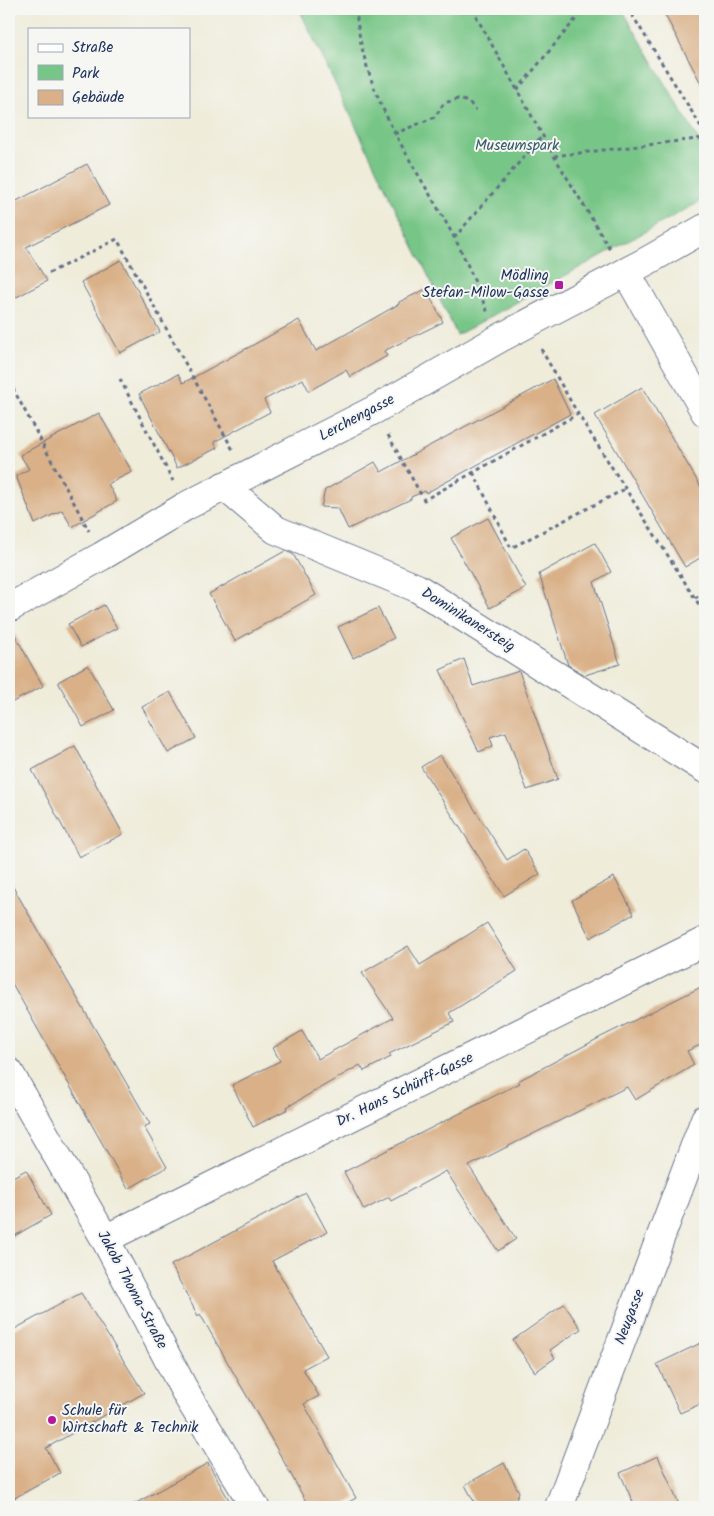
<svg xmlns="http://www.w3.org/2000/svg" width="714" height="1516" font-family="Kalam,sans-serif">
<style>
.green{fill:#78c687;stroke:#4a7a72}
.building{fill:#d9b087}
.lines{fill:none;stroke-linecap:round;stroke-linejoin:round}
.minor-casing{stroke:#657189;stroke-width:30}
.path{stroke:#657189;stroke-width:3;stroke-dasharray:4 4;stroke-linecap:butt}
.minor{stroke:#fff;stroke-width:28}
.poi-dot{fill:#b5179e;stroke:#f6f6f2;stroke-width:2}
.labels{text-anchor:middle;dominant-baseline:central;stroke-width:4;stroke-linejoin:round;paint-order:stroke}
.park-label{font-size:15px;fill:#375c6a;stroke:#f6f6f2}
.poi-label{font-size:15px;fill:#1b2f5e;stroke:#f6f6f2;text-anchor:end}
.street-label{font-size:15px;fill:#1b2f5e;stroke:#f6f6f2}
</style>
<rect width="100%" height="100%" fill="#f6f6f2"/>
<filter id="ink" filterUnits="userSpaceOnUse"><feTurbulence type="fractalNoise" baseFrequency=".02" numOctaves="2"/><feDisplacementMap in="SourceGraphic" scale="10" xChannelSelector="R" yChannelSelector="G"/><feConvolveMatrix kernelMatrix="1 2 1 2 8 2 1 2 1" color-interpolation-filters="sRGB"/></filter>
<filter id="wash" filterUnits="userSpaceOnUse"><feTurbulence type="fractalNoise" baseFrequency=".0096" numOctaves="4" result="noise"/><feDisplacementMap in="SourceGraphic" scale="20" xChannelSelector="R" yChannelSelector="G"/><feGaussianBlur stdDeviation="1.12" result="paint"/><feColorMatrix in="noise" values="0 0 0 0 0 0 0 0 0 0 0 0 0 0 0 0 0 1.4 0 .05"/><feComposite in="paint" operator="in"/></filter>
<g filter="url(#wash)">
<rect width="100%" height="100%" fill="#efecda"/>
<polygon class="green" points="299,9 622,9 705,151 705,199 457,335"/>
<g id="blocks">
<g class="building">
<polygon points="662,9 705,9 705,91"/>
<polygon points="87,164 109,205 26,247 47,281 9,301 9,205"/>
<polygon points="121,260 160,332 120,353 81,282"/>
<polygon points="426,289 443,322 384,351 387,356 350,377 346,370 309,391 303,379 264,400 270,412 214,442 217,448 177,468 139,394 178,374 183,383 299,320 316,351 399,304 399,302"/>
<polygon points="553,379 570,414 426,493 425,491 411,497 411,499 348,529 338,508 321,507 325,490 375,462 381,472"/>
<polygon points="642,387 705,494 705,555 685,567 595,415"/>
<polygon points="99,413 132,472 108,484 117,501 72,527 62,510 35,524 16,476 29,469 20,455"/>
<polygon points="488,518 526,588 490,608 451,538"/>
<polygon points="595,543 611,572 594,582 620,664 585,675 568,665 539,574"/>
<polygon points="285,551 293,554 316,595 235,641 209,594"/>
<polygon points="104,605 117,628 81,647 68,624"/>
<polygon points="378,608 394,638 353,658 338,627"/>
<polygon points="9,624 43,686 9,704"/>
<polygon points="464,659 473,686 519,671 558,779 527,790 506,732 490,737 493,746 479,752 440,670"/>
<polygon points="88,665 114,710 83,727 58,682"/>
<polygon points="170,692 196,738 168,753 142,707"/>
<polygon points="75,746 123,834 79,857 32,770"/>
<polygon points="440,755 507,860 524,849 540,874 504,896 421,767"/>
<polygon points="614,877 634,914 590,938 572,900"/>
<polygon points="9,880 150,1124 144,1127 167,1167 128,1189 9,978"/>
<polygon points="487,923 517,971 449,1013 454,1022 389,1054 391,1057 364,1071 360,1065 287,1107 288,1109 253,1127 232,1085 280,1061 273,1048 302,1031 318,1059 393,1018 362,973 408,946 420,965"/>
<polygon points="705,985 705,1043 687,1051 694,1065 635,1100 627,1087 469,1166 516,1239 498,1251 446,1171 391,1201 389,1197 364,1210 344,1172 520,1083 518,1081 599,1038"/>
<polygon points="26,1170 51,1215 9,1239 9,1179"/>
<polygon points="306,1193 327,1232 272,1261 327,1356 303,1369 319,1396 304,1404 356,1498 340,1507 309,1507 264,1426 200,1314 198,1316 171,1265"/>
<polygon points="81,1293 144,1393 46,1448 60,1473 9,1501 9,1332"/>
<polygon points="564,1304 581,1329 550,1350 555,1358 535,1372 513,1340"/>
<polygon points="705,1341 705,1402 680,1413 657,1364"/>
<polygon points="658,1456 680,1507 635,1507 620,1473"/>
<polygon points="208,1463 233,1507 129,1507"/>
<polygon points="504,1463 519,1492 513,1507 477,1507 465,1485"/>
</g>
</g>
</g>
<g filter="url(#ink)">
<use href="#blocks" fill-opacity="0" stroke="#657189" stroke-width="1"/>
<g class="lines">
<g class="minor-casing">
<g id="minor">
<polyline points="626,272 705,412"/>
<polyline points="224,486 276,530 417,588 705,769"/>
<polyline points="9,608 102,556 186,506 374,410 500,338 647,261 705,228"/>
<polyline points="9,1072 105,1239 188,1397 255,1507"/>
<polyline points="105,1239 705,941"/>
<polyline points="559,1507 705,1119"/>
</g>
</g>
<g class="path">
<path d="M356,9c7,89 57,152 98,228 13,24 23,51 34,76"/>
<polyline points="472,9 554,156 610,249"/>
<polyline points="617,9 631,13 705,133"/>
<polyline points="517,90 584,9"/>
<polyline points="394,134 435,117 444,103 458,99 469,102 476,110"/>
<polyline points="554,156 705,138"/>
<polyline points="454,238 542,136"/>
<polyline points="49,273 117,239 233,450"/>
<polyline points="541,349 578,414"/>
<polyline points="120,379 173,481"/>
<polyline points="9,381 89,531"/>
<polyline points="388,435 424,500 578,414 705,614"/>
<polyline points="473,472 511,548 625,489"/>
<polyline points="695,598 705,592"/>
</g>
<use href="#minor" class="minor"/>
</g>
</g>
<g class="poi-dot">
<rect x="554" y="280" width="10" height="10" rx="2.5"/>
<circle cx="52" cy="1420" r="5"/>
</g>
<g class="labels">
<g class="park-label">
<text x="517" y="146">Museumspark</text>
</g>
<g class="poi-label">
<text x="549" y="276">Mödling<tspan x="549" dy="17">Stefan-Milow-Gasse</tspan></text>
<text x="62" y="1411" text-anchor="start">Schule für<tspan x="62" dy="17">Wirtschaft &amp; Technik</tspan></text>
</g>
<g class="street-label">
<text transform="translate(357 418) rotate(-28)">Lerchengasse</text>
<text transform="translate(468 620) rotate(32)">Dominikanersteig</text>
<text transform="translate(405 1090) rotate(-26)">Dr. Hans Schürff-Gasse</text>
<text transform="translate(132 1290) rotate(62)">Jakob Thoma-Straße</text>
<text transform="translate(630 1317) rotate(-69)">Neugasse</text>
</g>
</g>
<rect width="714" height="1516" fill="none" stroke="#f6f6f2" stroke-width="30"/>
<rect x="28" y="28" width="162" height="90" fill="#f6f6f2" stroke="#9ea6b7"/>
<rect x="38" y="44" width="25" height="8" fill="#ffffff" stroke="#9ea6b7"/>
<text x="72" y="52" font-size="15" fill="#1b2f5e">Straße</text>
<rect x="38" y="65" width="25" height="15" fill="#78c687" stroke="#9ea6b7"/>
<text x="72" y="78" font-size="15" fill="#1b2f5e">Park</text>
<rect x="38" y="90" width="25" height="15" fill="#d9b087" stroke="#9ea6b7"/>
<text x="72" y="102" font-size="15" fill="#1b2f5e">Gebäude</text>
</svg>
